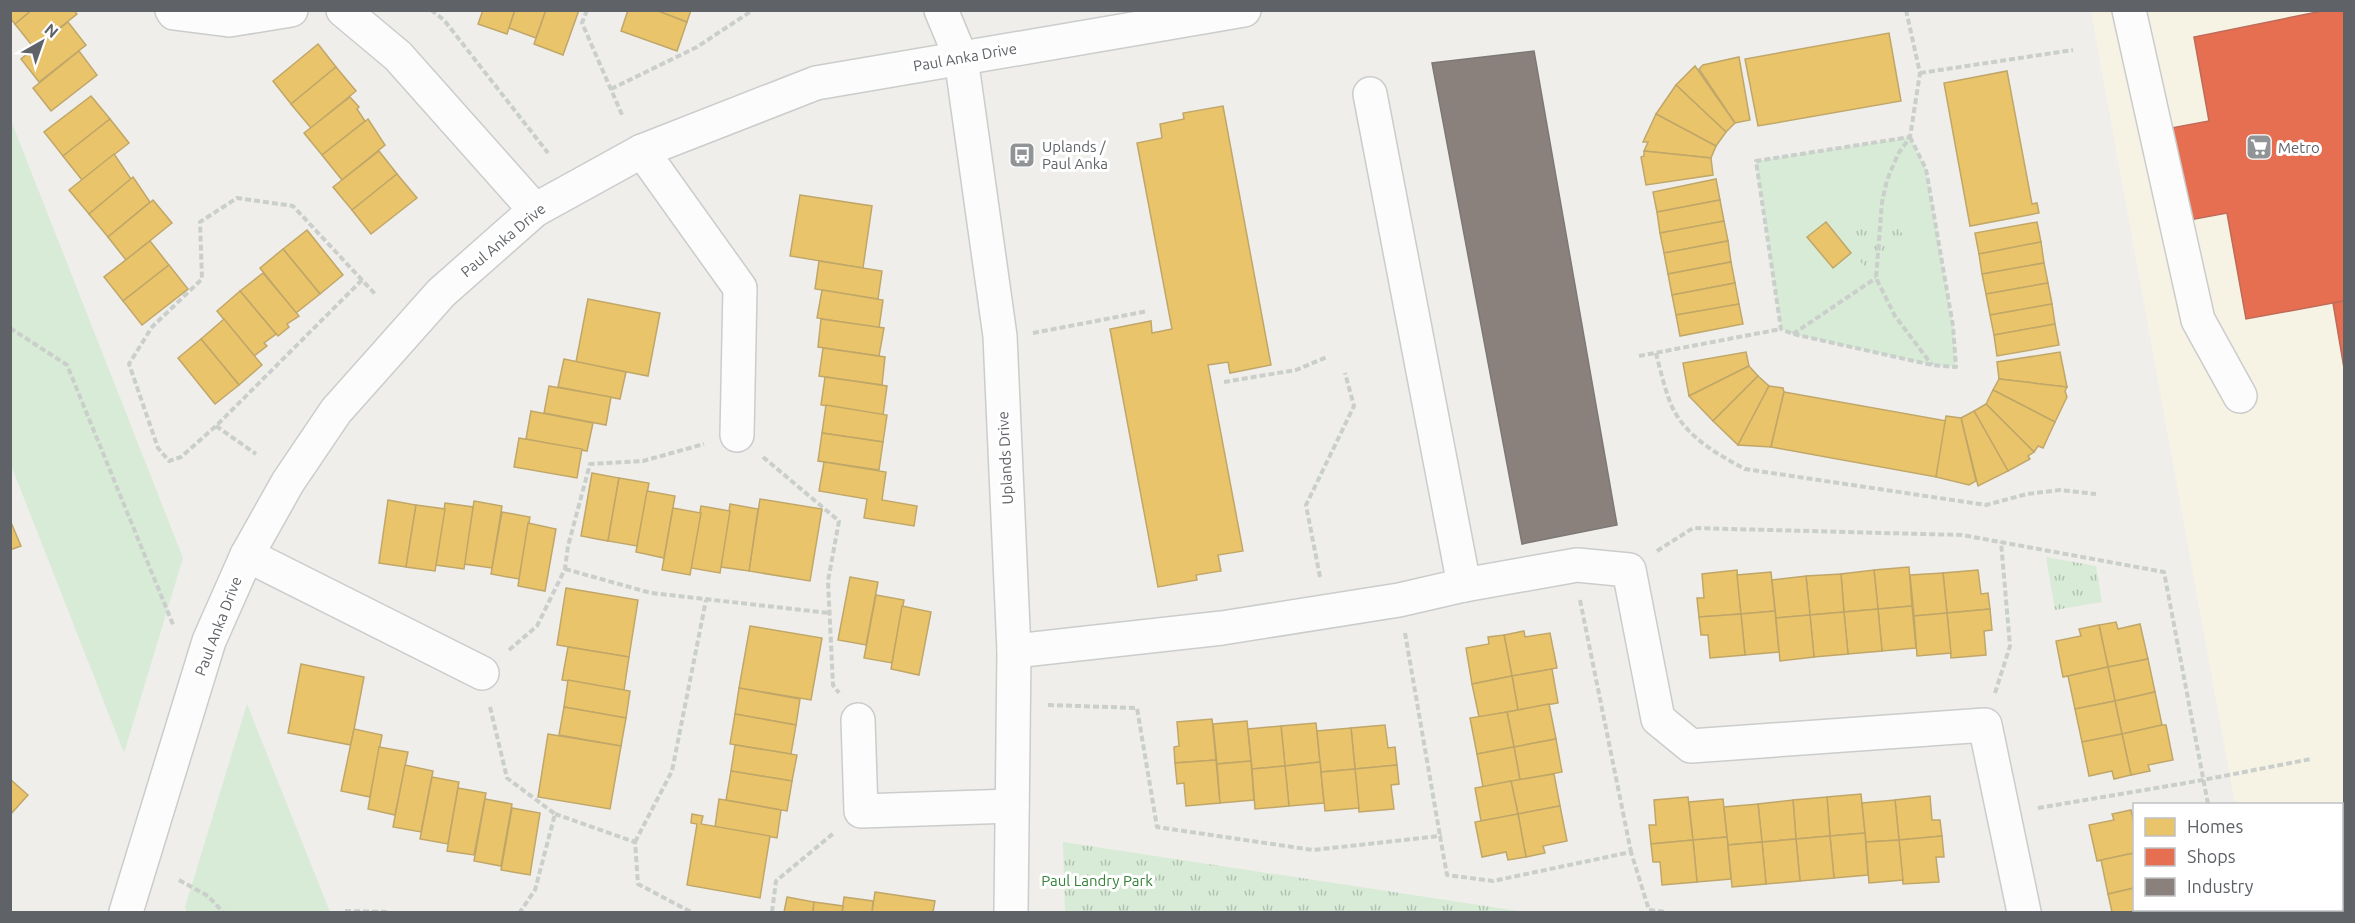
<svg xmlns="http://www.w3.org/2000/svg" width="2355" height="923" font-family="Ubuntu,sans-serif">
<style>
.commercial{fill:#f7f3e4}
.green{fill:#d8ebd6}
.park{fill:url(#park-tufts)}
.homes{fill:#e9c46a;stroke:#c0a769;stroke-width:1.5}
.shops{fill:#e76f51;stroke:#be6b58;stroke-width:1.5}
.industry{fill:#8a817c;stroke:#7d7876;stroke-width:1.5}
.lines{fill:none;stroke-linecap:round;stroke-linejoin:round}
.minor-casing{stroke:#cbcccc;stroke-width:36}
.path{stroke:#cacfcc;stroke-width:4;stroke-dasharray:6 3;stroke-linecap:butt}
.minor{stroke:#fdfcfc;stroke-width:33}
.labels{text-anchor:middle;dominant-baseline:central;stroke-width:6;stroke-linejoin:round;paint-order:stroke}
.street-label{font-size:15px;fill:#5f6368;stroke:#fff}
.poi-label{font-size:15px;fill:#5f6368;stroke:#fff;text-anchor:start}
.park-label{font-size:15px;fill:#348238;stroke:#fff}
</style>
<defs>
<pattern id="park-tufts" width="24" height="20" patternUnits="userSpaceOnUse" patternTransform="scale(1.5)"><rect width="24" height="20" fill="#d8ebd6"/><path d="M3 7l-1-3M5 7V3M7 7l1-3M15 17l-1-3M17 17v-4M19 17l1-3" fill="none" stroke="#b2c2b1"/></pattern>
</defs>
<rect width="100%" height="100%" fill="#efeeea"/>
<polygon class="commercial" points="2091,11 2344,11 2344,912 2255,912 2254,910 2342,910 2342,804 2235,804"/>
<g class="green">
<polygon points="10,118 183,558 124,753 11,465"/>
<polygon points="1910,137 1926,169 1953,326 1956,367 1932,365 1793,334 1781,329 1756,161"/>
<polygon points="247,704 330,912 187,912 185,907"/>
</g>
<g class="park">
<polygon points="1864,217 1897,227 1911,244 1869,274 1840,231"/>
<polygon points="2046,557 2096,566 2102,602 2055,610"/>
<polygon points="1063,842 1525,912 1065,912"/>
</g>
<g class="homes">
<polygon points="10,10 32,10 15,24 10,18"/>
<polygon points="32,10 74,10 77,14 34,48 15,24"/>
<polygon points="483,10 515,10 507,34 478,24"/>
<polygon points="515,10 546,10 536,38 509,28"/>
<polygon points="546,10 579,10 563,55 534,44"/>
<polygon points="628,10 656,10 687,22 677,51 621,31"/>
<polygon points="656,10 691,10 687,22"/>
<polygon points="68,22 86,45 39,82 21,59"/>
<polygon points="1889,33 1901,101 1758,126 1745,59"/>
<polygon points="318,44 336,67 291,104 273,81"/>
<polygon points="79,51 97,75 51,111 33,88"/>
<polygon points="1739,57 1750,120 1735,123 1699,69 1703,65"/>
<polygon points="1695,66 1735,123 1726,132 1676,85"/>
<polygon points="336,67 356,91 311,128 291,104"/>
<polygon points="2007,71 2032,204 2037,203 2039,213 1970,226 1944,83"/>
<polygon points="1676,85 1726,132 1716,146 1656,114"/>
<polygon points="91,96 110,119 63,156 44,132"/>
<polygon points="350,97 359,107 357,109 365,121 322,155 304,133"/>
<polygon points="1223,106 1271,365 1230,373 1228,362 1208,365 1243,551 1218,555 1221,571 1196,575 1197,580 1158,587 1110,329 1151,321 1152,333 1172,329 1137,143 1162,138 1160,124 1184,119 1183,113"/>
<polygon points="1656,114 1716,146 1711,158 1644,151 1648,142 1643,142"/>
<polygon points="110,119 129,143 82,180 63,156"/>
<polygon points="368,119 385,145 342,180 322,155"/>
<polygon points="379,151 397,174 352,210 333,187"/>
<polygon points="1644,151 1711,158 1713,175 1646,185 1641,157 1644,156"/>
<polygon points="114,154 131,179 89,214 69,190"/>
<polygon points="397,174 417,198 371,234 352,210"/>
<polygon points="133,177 150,202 108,237 89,214"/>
<polygon points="1716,179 1720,200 1657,212 1653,192"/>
<polygon points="800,195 872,206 863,268 790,256"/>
<polygon points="153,200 172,223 126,260 108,237"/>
<polygon points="1720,200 1724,221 1660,233 1657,212"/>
<polygon points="1724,221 1728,241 1664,253 1660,233"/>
<polygon points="1826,222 1851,253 1833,268 1807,237"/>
<polygon points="2037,222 2041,242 1979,254 1975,233"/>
<polygon points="307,230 343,275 320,294 283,249"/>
<polygon points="150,241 169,265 123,301 104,277"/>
<polygon points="1728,241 1731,262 1668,274 1664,253"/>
<polygon points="2041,242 2044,263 1982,274 1979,254"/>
<polygon points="283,249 320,294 296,313 260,268"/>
<polygon points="819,261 882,271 878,299 815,289"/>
<polygon points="1731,262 1735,283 1672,295 1668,274"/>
<polygon points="2044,263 2048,283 1986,294 1982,274"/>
<polygon points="169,265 188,289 142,325 123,301"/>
<polygon points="263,273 299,316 287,324 289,327 278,336 240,291"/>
<polygon points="1735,283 1739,304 1676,315 1672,295"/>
<polygon points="2048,283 2052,304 1990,315 1986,294"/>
<polygon points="822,290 883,300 879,328 817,318"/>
<polygon points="240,291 276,334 264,343 267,346 254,356 217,311"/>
<polygon points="588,299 660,313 648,376 576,362"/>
<polygon points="1739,304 1743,324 1680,336 1676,315"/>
<polygon points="2052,304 2055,324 1994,335 1990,315"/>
<polygon points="224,319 262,365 239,385 201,339"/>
<polygon points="821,319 884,328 879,356 818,347"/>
<polygon points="2055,324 2059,345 1997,356 1994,335"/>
<polygon points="201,339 239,385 215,404 178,358"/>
<polygon points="823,348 885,357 882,385 819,376"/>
<polygon points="1746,352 1749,366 1689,396 1683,363"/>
<polygon points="2060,352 2067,387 1999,379 1997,362"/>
<polygon points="564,359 626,372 620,399 558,387"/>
<polygon points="1749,366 1758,376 1713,421 1689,396"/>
<polygon points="1758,376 1769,386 1738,445 1713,421"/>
<polygon points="825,377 887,386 883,415 821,405"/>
<polygon points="1999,379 2067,387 2065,391 2067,397 2055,422 1993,390"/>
<polygon points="549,386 611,397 606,425 544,413"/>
<polygon points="1769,386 1783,388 1784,392 1771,447 1738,445"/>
<polygon points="1993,390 2055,422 2043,448 2038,446 2034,452 1986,404"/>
<polygon points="1784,392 1947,421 1936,477 1771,447"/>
<polygon points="1986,404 2034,452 2028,456 2030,459 2008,471 1974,411"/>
<polygon points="826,405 887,415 883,442 822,433"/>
<polygon points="531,411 593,423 587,451 526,439"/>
<polygon points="1974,411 2008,471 1978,486 1961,418"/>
<polygon points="1946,416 1961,418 1976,481 1969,485 1936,477"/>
<polygon points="822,433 883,442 879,470 818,461"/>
<polygon points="519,438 582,449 577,478 514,467"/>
<polygon points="824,462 886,472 882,500 917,506 914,526 864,518 867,499 819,491"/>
<polygon points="592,473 619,478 608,541 581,536"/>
<polygon points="619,478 649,483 637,546 608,541"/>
<polygon points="647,491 675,496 664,558 636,552"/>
<polygon points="760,499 822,509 810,581 749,571"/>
<polygon points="388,500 416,505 406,567 379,563"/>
<polygon points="474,501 502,506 492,568 464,564"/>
<polygon points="445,503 473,507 464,569 436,565"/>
<polygon points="730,504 758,509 749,571 721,567"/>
<polygon points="416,505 445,509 435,571 406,567"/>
<polygon points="701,506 730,511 720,573 691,568"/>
<polygon points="673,508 701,513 690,575 662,570"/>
<polygon points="502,512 530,517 519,579 491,574"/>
<polygon points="10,520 21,546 10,550"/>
<polygon points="528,523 556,529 545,591 518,586"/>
<polygon points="1909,567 1912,606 1878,609 1874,570"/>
<polygon points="1737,570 1741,614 1699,617 1697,598 1704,598 1702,574"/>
<polygon points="1874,570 1878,609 1844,612 1841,574"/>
<polygon points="1978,570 1981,594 1988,593 1990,609 1947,613 1943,573"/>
<polygon points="1771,572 1775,611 1741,614 1737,575"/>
<polygon points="1943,573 1947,613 1914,616 1910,575"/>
<polygon points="1841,574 1844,612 1810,615 1806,576"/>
<polygon points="1806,576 1810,615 1776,618 1772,580"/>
<polygon points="850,577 878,582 866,645 838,640"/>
<polygon points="566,588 638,600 629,657 557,645"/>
<polygon points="876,595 904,600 892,663 864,658"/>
<polygon points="902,606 931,612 919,675 891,669"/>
<polygon points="1912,606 1916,648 1882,651 1878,609"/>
<polygon points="1878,609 1882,651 1848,654 1844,612"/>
<polygon points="1990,609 1992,630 1984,631 1986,655 1951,658 1947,613"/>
<polygon points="1775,611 1779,652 1745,655 1741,614"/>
<polygon points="1844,612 1848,654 1814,657 1810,615"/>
<polygon points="1947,613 1951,653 1917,656 1914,616"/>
<polygon points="1741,614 1745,655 1710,658 1708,635 1701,635 1699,617"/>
<polygon points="1810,615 1814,657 1780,661 1776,618"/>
<polygon points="2116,622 2118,629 2140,624 2148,659 2108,667 2099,625"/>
<polygon points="2099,625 2108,667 2063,677 2056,641 2081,636 2079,629"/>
<polygon points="750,626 822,638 811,700 739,688"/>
<polygon points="1524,631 1525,637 1550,633 1557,668 1512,676 1504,635"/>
<polygon points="1504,635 1512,676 1472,684 1466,648 1489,644 1488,637"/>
<polygon points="568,647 629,657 624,690 562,680"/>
<polygon points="2148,659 2155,692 2115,701 2108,667"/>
<polygon points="301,664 364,677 351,745 288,733"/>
<polygon points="2108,667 2115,701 2075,709 2068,676"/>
<polygon points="1552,669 1558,703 1518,710 1512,676"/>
<polygon points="1512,676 1518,710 1479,717 1472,684"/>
<polygon points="568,680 630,691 626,718 564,707"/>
<polygon points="739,688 800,699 796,725 735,714"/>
<polygon points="2155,692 2162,725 2122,734 2115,701"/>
<polygon points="2115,701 2122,734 2082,742 2075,709"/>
<polygon points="1549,704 1556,739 1514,747 1507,712"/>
<polygon points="564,707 626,718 621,746 559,735"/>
<polygon points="1507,712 1514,747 1477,754 1470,718"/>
<polygon points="735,714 796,725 791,754 730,744"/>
<polygon points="1212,719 1216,760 1175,763 1174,747 1179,746 1177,722"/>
<polygon points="1247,721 1251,761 1217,764 1213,724"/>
<polygon points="1316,723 1320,762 1285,766 1281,726"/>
<polygon points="1385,725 1388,748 1395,747 1397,765 1355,769 1351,728"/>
<polygon points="2162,725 2166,725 2173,760 2148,765 2150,771 2131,775 2122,734"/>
<polygon points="1281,726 1285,766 1252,769 1248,729"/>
<polygon points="1351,728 1355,769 1321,772 1317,731"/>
<polygon points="354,729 382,735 370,797 341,791"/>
<polygon points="548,734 621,746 610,809 538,797"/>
<polygon points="2122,734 2131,775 2114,779 2112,771 2089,776 2082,742"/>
<polygon points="1556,739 1562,772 1520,780 1514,747"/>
<polygon points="735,745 797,755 792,781 731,771"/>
<polygon points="379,747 408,752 395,815 368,809"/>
<polygon points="1514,747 1520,780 1483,787 1477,754"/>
<polygon points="1216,760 1220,803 1186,806 1184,783 1177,784 1175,763"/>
<polygon points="1251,761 1254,800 1220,803 1217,764"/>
<polygon points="1320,762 1324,803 1289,806 1285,766"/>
<polygon points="405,765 433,771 421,832 393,827"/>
<polygon points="1397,765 1399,784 1391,785 1394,809 1359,812 1355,769"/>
<polygon points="1285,766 1289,806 1255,809 1252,769"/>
<polygon points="1355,769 1359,808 1325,811 1321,772"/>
<polygon points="731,771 792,781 787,811 726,800"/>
<polygon points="1554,774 1560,806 1518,814 1511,781"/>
<polygon points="432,777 459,782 448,844 420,839"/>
<polygon points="10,779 28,795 10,815"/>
<polygon points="1511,781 1518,814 1481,821 1475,788"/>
<polygon points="458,788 486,793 474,855 447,851"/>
<polygon points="1861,794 1865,833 1830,836 1827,797"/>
<polygon points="1930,796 1932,820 1940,820 1942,836 1899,840 1895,800"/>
<polygon points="1688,797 1693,840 1651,844 1649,825 1656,825 1654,800"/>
<polygon points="1827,797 1830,836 1796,839 1793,800"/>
<polygon points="485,799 512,804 501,866 474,861"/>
<polygon points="719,799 781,810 777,838 715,827"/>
<polygon points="1723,799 1727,837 1693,840 1689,802"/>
<polygon points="1793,800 1796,839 1762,842 1758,804"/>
<polygon points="1895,800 1899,840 1866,842 1862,803"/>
<polygon points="1758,804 1762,842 1728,845 1724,807"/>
<polygon points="1560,806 1567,841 1543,846 1545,853 1526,857 1518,814"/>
<polygon points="512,808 540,813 530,875 501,870"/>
<polygon points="2131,810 2134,824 2134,853 2097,861 2089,825 2114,820 2112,814"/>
<polygon points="692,814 703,816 701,824 770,836 760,898 687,885 697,824 691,823"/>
<polygon points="1518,814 1526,857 1508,860 1506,852 1482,857 1475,822"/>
<polygon points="1865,833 1868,875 1834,878 1830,836"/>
<polygon points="1830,836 1834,878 1800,881 1796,839"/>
<polygon points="1942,836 1944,857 1936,857 1939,882 1903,884 1899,840"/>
<polygon points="1727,837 1731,879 1697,882 1693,840"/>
<polygon points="1796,839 1800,881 1766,884 1762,842"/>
<polygon points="1693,840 1697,882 1662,885 1660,862 1653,862 1651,844"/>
<polygon points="1899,840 1903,880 1869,883 1866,842"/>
<polygon points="1762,842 1766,884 1732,887 1728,845"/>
<polygon points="2134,853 2134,888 2108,894 2101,860"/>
<polygon points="2134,888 2134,910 2153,910 2154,912 2112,912 2108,894"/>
<polygon points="875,892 935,901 933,912 872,912"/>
<polygon points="787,897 814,902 813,912 784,912"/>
<polygon points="844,897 873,901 872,912 842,912"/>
<polygon points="814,902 843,906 842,912 813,912"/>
<polygon points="2153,910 2195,910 2183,912 2154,912"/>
</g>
<g class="shops">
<polygon points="2327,10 2344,10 2344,301 2246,319 2227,213 2178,222 2171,128 2209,121 2194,37"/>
<polygon points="2344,301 2344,368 2333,303"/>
</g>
<polygon class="industry" points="1534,51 1617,525 1522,544 1432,63"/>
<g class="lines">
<g class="minor-casing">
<g id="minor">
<polyline points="172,10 174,13 229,20 291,10"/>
<polyline points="343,10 398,56 535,210"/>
<polyline points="941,10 961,58 1000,336 1014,651 1011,912"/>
<polyline points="2129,10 2198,320 2240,396"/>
<polyline points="1370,94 1464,585"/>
<polyline points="642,151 740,288 737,435"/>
<polyline points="247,555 482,673"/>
<polyline points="1014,651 1222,628 1399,600 1464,585 1577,565 1629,570 1658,719 1691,746 1985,725 2024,912"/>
<polyline points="858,720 861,811 1012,806"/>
<polyline points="126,912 209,641 247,555 288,482 336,411 441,293 535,210 642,151 816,83 1244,10"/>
</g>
</g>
<g class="path">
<polyline points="431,10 444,20 548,153"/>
<polyline points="587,10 582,23 623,117"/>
<polyline points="1906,10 1920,73 1910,137 1898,154 1887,180 1882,202 1876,278 1895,316 1932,365"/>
<polyline points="1920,73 2073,50"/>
<polyline points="611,89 697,47 753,10"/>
<polygon points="1910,137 1926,169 1953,326 1956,367 1932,365 1793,334 1781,329 1756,161"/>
<polyline points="362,280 216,426 181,457 169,461 158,448 129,364 152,327 202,279 200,222 237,198 293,206 376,295"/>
<polyline points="10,328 67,365 174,627"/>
<polyline points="1033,333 1148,311"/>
<polyline points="1793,334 1876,278"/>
<path d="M1656,353c4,16 8,33 14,49 13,33 45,51 75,67l241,36 41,-11 33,-4 36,4"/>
<polyline points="1639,356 1781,329"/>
<polyline points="1224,382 1296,370 1327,357"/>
<polyline points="216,426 256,454"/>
<polyline points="763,457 839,521 828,581 833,685 839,693"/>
<polyline points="1657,551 1693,528 1962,535 2164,572 2208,804"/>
<polyline points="565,569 651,593 829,613"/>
<polyline points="1320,577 1306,505 1354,406 1345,373"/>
<polyline points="1580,600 1631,852"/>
<polyline points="1405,633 1440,836"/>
<polyline points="509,650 537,626 565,569 568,546 590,464 643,461 704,444"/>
<polyline points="1995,693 2010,646 2001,542"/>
<polyline points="1048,705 1137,708 1157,827 1313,850 1440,836 1447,875 1493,881 1631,852 1649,910 1666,912"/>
<polyline points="490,707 507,778 555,814 535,890 520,912"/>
<polyline points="2038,808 2203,780 2311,759"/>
<polyline points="555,814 635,842 638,884 691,912"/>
<polyline points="635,842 672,771 706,600"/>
<polyline points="179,880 208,896 223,912"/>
<polyline points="2228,910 2228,912"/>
<polyline points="345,911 387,912"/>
<polyline points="772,912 776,881 835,832"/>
</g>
<use href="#minor" class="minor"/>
</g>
<defs>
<g id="supermarket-square" transform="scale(1.35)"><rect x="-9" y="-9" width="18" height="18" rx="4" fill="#919496" stroke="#fff"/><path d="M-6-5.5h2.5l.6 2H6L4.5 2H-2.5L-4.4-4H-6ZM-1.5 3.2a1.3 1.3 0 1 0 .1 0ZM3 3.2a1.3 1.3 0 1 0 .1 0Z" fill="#fff"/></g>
<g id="bus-square" transform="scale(1.35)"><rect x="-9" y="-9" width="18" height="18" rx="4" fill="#919496" stroke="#fff"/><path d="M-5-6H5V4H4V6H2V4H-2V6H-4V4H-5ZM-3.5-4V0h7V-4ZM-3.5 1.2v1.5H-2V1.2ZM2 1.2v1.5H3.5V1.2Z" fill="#fff"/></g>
</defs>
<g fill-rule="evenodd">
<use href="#supermarket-square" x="2259" y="147"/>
<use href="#bus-square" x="1022" y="155"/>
</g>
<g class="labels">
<g class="street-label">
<text transform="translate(965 57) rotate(-10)">Paul Anka Drive</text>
<text transform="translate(503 240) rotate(-40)">Paul Anka Drive</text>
<text transform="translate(1005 458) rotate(-93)">Uplands Drive</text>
<text transform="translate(218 626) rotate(-69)">Paul Anka Drive</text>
</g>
<g class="poi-label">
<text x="1042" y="146">Uplands /<tspan x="1042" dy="17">Paul Anka</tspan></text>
<text x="2278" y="147">Metro</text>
</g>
<g class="park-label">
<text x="1097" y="880">Paul Landry Park</text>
</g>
</g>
<rect width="2355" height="923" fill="none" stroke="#5f6368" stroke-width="24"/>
<rect x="2133" y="803" width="210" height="108" fill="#ffffff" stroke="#bfc1c3" stroke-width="1.5"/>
<rect x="2145" y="818" width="30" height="18" fill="#e9c46a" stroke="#bfc1c3" stroke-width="1.5"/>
<text x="2187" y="833" font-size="18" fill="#5f6368">Homes</text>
<rect x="2145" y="848" width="30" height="18" fill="#e76f51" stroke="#bfc1c3" stroke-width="1.5"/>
<text x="2187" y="863" font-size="18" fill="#5f6368">Shops</text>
<rect x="2145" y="878" width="30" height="18" fill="#8a817c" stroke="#bfc1c3" stroke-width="1.5"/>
<text x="2187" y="893" font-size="18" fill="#5f6368">Industry</text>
<g transform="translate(42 42) rotate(40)" stroke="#ffffff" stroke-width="4.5" paint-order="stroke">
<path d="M0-4.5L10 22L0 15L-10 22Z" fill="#5f6368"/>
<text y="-9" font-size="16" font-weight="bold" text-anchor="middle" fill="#5f6368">N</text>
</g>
</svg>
